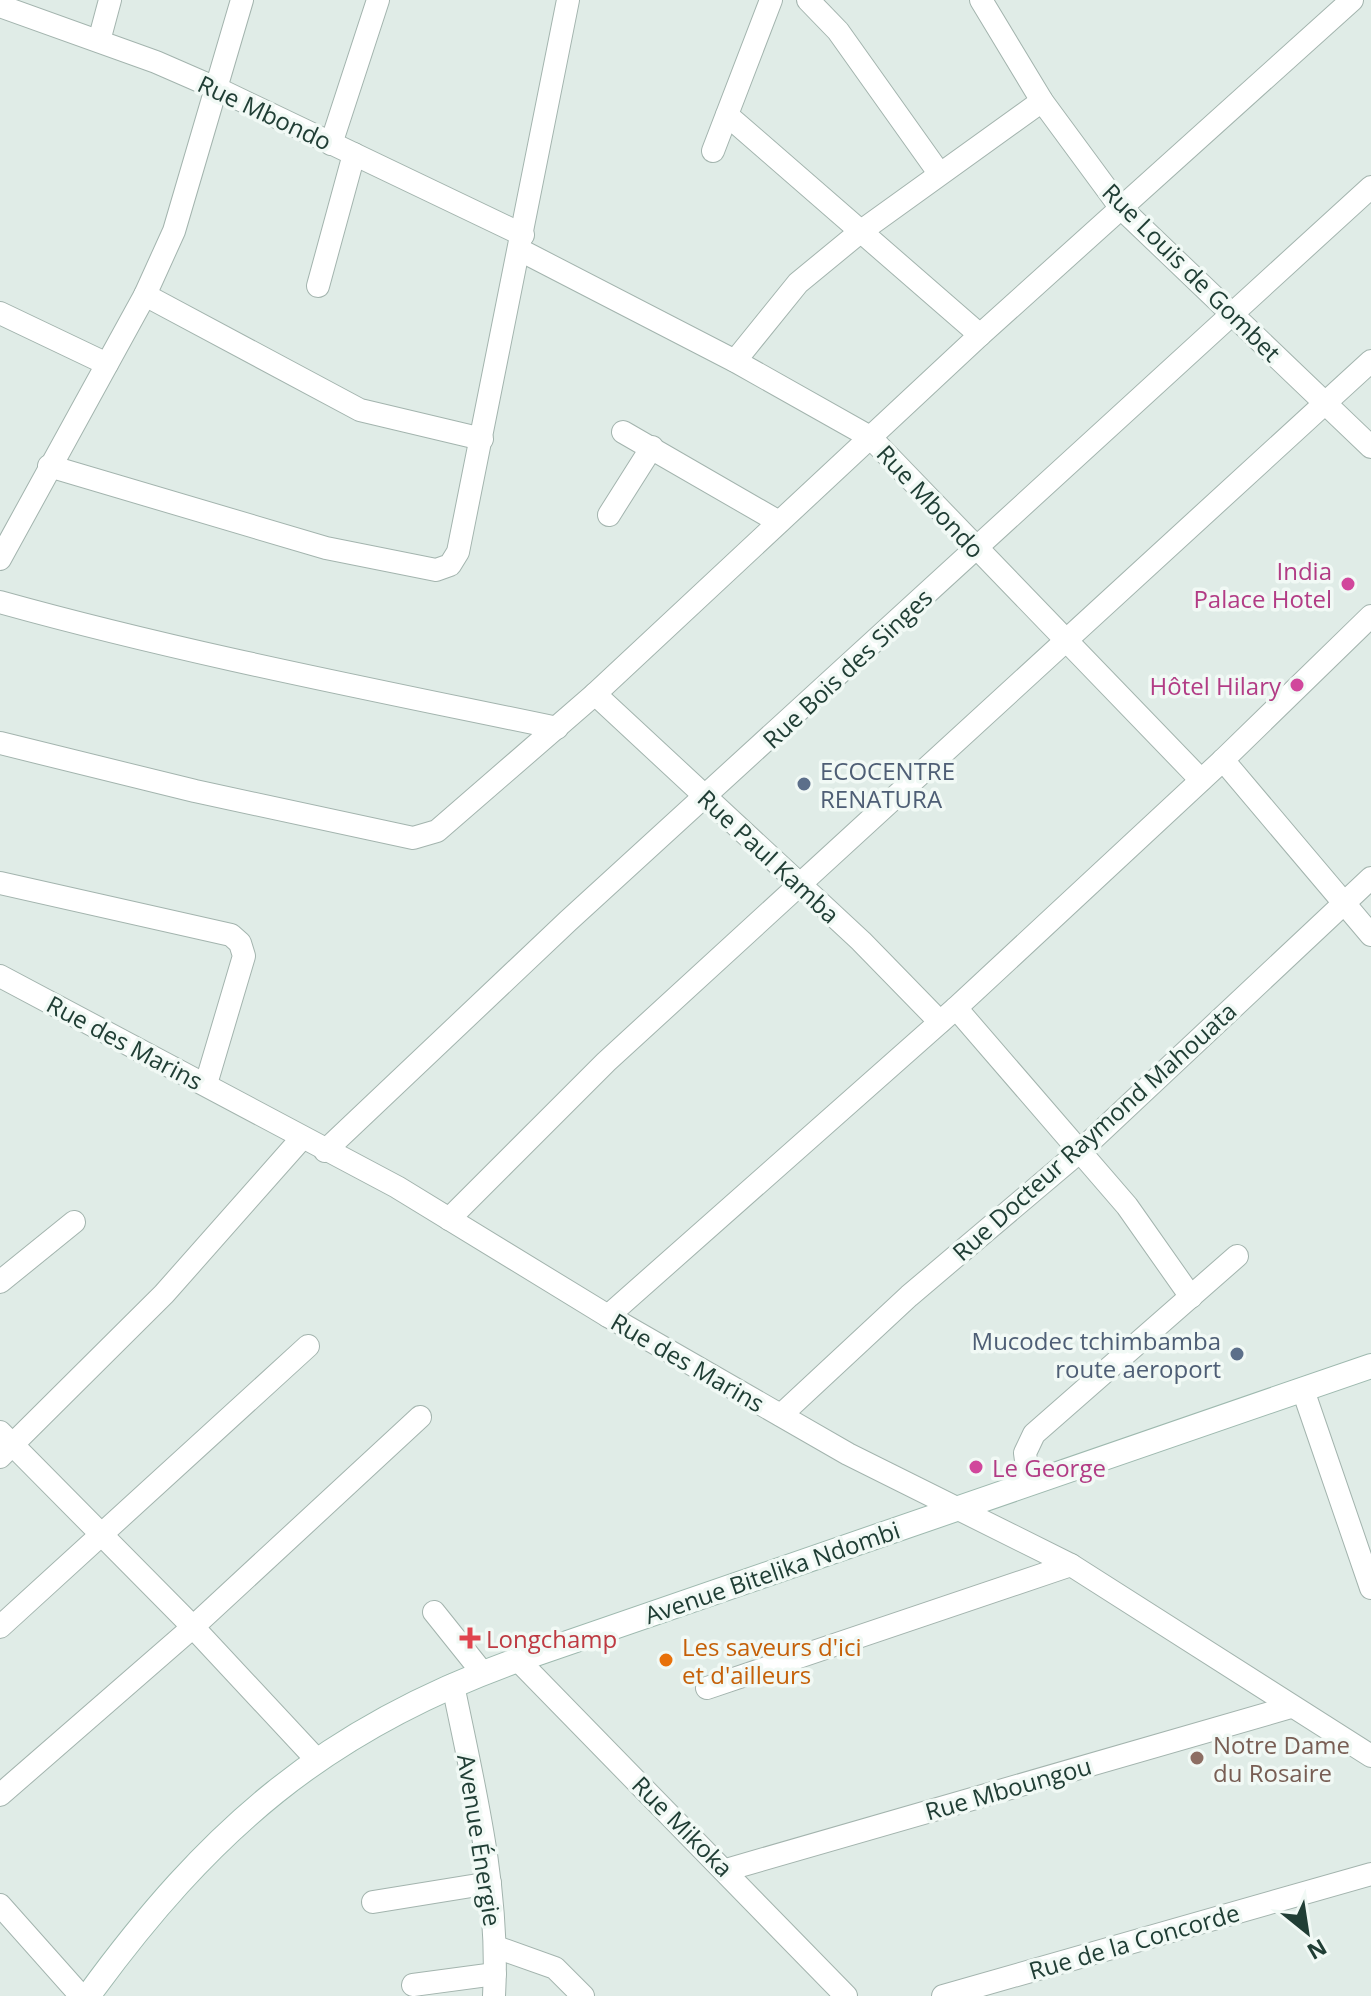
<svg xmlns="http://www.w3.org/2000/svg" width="1371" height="1996" font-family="'Open Sans',sans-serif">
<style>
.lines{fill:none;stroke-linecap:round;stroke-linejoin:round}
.street-casing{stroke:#a3b4ae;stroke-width:24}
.secondary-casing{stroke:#9eb9af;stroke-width:26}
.street{stroke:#fff;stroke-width:22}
.secondary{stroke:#fff;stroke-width:24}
.hotel-dot{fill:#d1479c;stroke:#f1f9f5;stroke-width:3}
.service-dot{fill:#5c6f8a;stroke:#f1f9f5;stroke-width:3}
.health-dot{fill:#e0444e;stroke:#f1f9f5;stroke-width:3}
.food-dot{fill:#e8710a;stroke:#f1f9f5;stroke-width:3}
.education-dot{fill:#8d6e63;stroke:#f1f9f5;stroke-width:3}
.labels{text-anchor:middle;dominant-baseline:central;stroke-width:7;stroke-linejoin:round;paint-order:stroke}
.street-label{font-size:24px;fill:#203e35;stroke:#f1f9f5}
.hotel-label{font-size:24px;fill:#b23c85;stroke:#f1f9f5;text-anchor:end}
.service-label{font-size:24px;fill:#4e5e75;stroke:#f1f9f5;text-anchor:start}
.health-label{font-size:24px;fill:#be3a42;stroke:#f1f9f5;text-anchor:start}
.food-label{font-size:24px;fill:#c56008;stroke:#f1f9f5;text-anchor:start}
.education-label{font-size:24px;fill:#785e54;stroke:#f1f9f5;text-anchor:start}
</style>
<rect width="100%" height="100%" fill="#e0ece7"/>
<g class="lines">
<g class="street-casing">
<g id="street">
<polyline points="808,0 838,31 939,173"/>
<polyline points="981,0 1042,101 1120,207 1371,447"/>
<polyline points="0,6 156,62 218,89 523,235"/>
<polyline points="99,41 110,0"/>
<polyline points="727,115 980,335"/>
<polyline points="331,144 378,0"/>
<polyline points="713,151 771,0"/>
<polyline points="520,250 735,361 870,437 1201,780"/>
<polyline points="318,286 354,154"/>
<polyline points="145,295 360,410 482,439"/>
<polyline points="0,313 107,364"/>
<polyline points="735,361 798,283 860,232 1042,101"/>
<polyline points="623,432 779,522"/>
<polyline points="49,466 326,548 436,570 450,565 458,552 568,0"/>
<polyline points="609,515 652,447"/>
<polyline points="0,559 145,295 174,231 242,0"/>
<path d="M0,602c183,51 370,87 557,126"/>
<polyline points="595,694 861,941 940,1022"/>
<polyline points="0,743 195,791 413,838 437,831 595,694 980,335 1352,0"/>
<polyline points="1223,760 1371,935"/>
<polyline points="0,883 231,935 240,943 244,956 206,1084"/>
<polyline points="0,976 397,1187 608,1316 848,1454 1071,1565 1371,1756"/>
<polyline points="956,1008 1127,1206 1191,1297"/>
<polyline points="325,1151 568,921 1371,187"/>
<polyline points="449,1219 606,1062 1371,361"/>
<polyline points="0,1282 74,1222"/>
<polyline points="608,1316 956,1008 1223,760 1371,616"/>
<polyline points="1303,1390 1371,1588"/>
<polyline points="781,1415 909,1296 1079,1152 1371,878"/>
<polyline points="0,1432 193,1627 317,1760"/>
<polyline points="0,1457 164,1294 302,1138"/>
<polyline points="1029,1483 1025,1453 1034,1434 1237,1256"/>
<polyline points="434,1612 482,1672"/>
<polyline points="0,1627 308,1346"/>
<polyline points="518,1660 846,1996"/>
<path d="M453,1685c21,102 47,206 41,311"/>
<polyline points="707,1688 1071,1565"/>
<polyline points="0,1795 193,1627 420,1417"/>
<polyline points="726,1870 1291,1707"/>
<polyline points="373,1902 490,1883"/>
<polyline points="0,1905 81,1996"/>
<polyline points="496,1947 555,1968 583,1996"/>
<polyline points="413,1985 495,1974"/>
<polyline points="943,1996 1371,1874"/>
</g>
</g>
<g class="secondary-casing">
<path id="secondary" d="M88,1996c120,-165 236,-267 430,-336l853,-294"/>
</g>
<use href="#street" class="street"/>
<use href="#secondary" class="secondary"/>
</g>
<g class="hotel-dot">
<circle cx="1348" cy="584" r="8"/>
<circle cx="1297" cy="685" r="8"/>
<circle cx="976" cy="1467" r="8"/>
</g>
<g class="service-dot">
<circle cx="804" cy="784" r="8"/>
<circle cx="1237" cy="1354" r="8"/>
</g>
<path class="health-dot" d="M466 1626h8v8h8v8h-8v8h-8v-8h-8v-8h8z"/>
<circle class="food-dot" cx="666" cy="1660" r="8"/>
<circle class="education-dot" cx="1197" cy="1758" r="8"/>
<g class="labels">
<g class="street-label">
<text transform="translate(265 112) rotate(25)">Rue Mbondo</text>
<text transform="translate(1192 272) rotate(45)">Rue Louis de Gombet</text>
<text transform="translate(931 501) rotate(47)">Rue Mbondo</text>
<text transform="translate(847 668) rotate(-43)">Rue Bois des Singes</text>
<text transform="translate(769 856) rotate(43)">Rue Paul Kamba</text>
<text transform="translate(125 1042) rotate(28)">Rue des Marins</text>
<text transform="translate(1094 1131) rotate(-42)">Rue Docteur Raymond Mahouata</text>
<text transform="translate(688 1362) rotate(30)">Rue des Marins</text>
<text transform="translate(772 1572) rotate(-19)">Avenue Bitelika Ndombi</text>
<text transform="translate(1008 1788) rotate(-16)">Rue Mboungou</text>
<text transform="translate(683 1826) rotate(45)">Rue Mikoka</text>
<text transform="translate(480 1840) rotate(81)">Avenue Énergie</text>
<text transform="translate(1134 1941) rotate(-16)">Rue de la Concorde</text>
</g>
<g class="hotel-label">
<text x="1332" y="570">India<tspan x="1332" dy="28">Palace Hotel</tspan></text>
<text x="1281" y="685">Hôtel Hilary</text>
<text x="992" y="1467" text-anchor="start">Le George</text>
</g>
<g class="service-label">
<text x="820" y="770">ECOCENTRE<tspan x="820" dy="28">RENATURA</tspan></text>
<text x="1221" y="1340" text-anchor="end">Mucodec tchimbamba<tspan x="1221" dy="28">route aeroport</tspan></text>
</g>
<g class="health-label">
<text x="486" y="1638">Longchamp</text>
</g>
<g class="food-label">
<text x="682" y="1646">Les saveurs d'ici<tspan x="682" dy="28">et d'ailleurs</tspan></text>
</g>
<g class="education-label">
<text x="1213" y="1744">Notre Dame<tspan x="1213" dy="28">du Rosaire</tspan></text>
</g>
</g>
<g transform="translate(1307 1932) rotate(150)" stroke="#f1f9f5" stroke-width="6" paint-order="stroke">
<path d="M0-6L14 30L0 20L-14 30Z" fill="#203e35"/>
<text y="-12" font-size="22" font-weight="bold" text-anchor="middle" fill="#203e35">N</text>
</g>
</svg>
